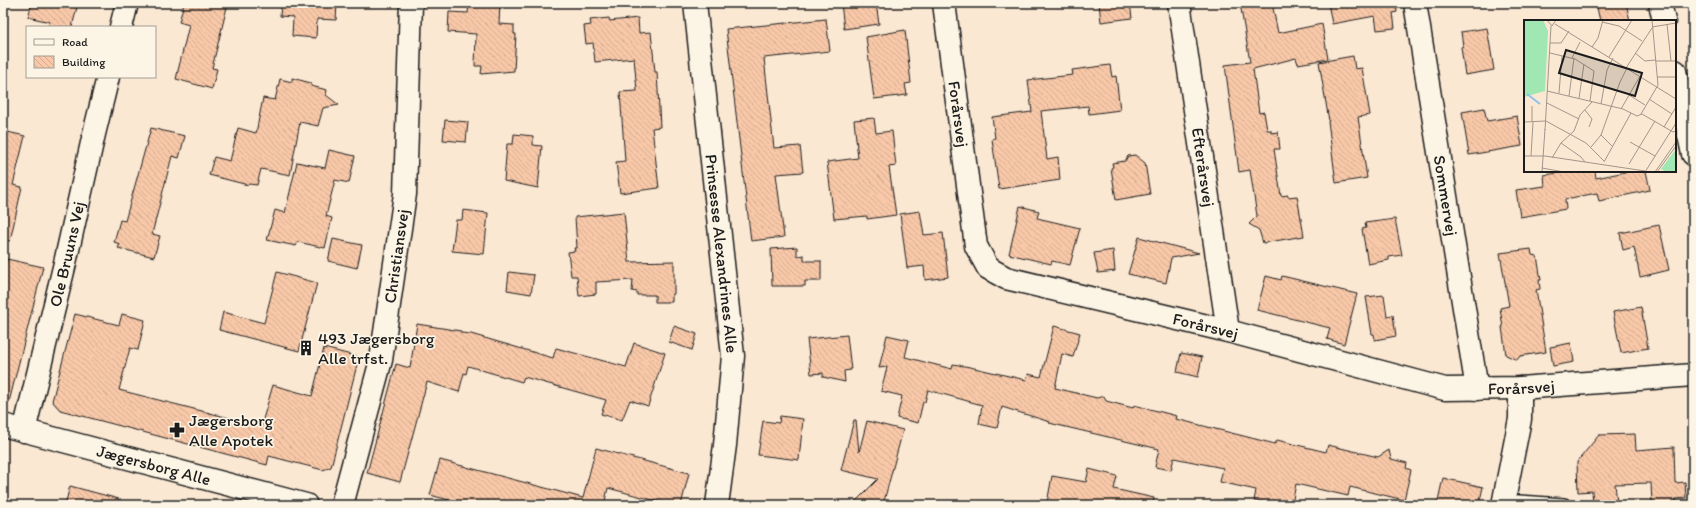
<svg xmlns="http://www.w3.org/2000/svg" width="1696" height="508" font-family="Itim,sans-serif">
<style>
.building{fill:url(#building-back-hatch);stroke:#1c1c1c}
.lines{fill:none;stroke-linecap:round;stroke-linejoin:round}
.lane-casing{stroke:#1c1c1c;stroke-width:16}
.street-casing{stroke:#1c1c1c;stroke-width:25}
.secondary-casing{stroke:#1c1c1c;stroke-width:25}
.lane{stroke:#fcf5e5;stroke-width:13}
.street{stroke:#fcf5e5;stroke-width:22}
.secondary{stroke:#fcf5e5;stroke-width:22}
.labels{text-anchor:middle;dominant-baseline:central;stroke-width:3.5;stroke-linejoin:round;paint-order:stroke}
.street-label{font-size:17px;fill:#1c1c1c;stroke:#fcf5e5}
.poi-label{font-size:17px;fill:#1c1c1c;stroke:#fcf5e5;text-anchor:start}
.inset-river{fill:none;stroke:#8ec1eb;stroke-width:2}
.inset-road{fill:none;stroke:#a2968a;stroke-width:1}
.view{fill:#1c1c1c;fill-opacity:0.15;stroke:#1c1c1c;stroke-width:2}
.inset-edge{fill:none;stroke:#1c1c1c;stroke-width:2}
</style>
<defs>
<pattern id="building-back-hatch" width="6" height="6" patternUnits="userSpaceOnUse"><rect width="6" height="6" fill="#f8c8a8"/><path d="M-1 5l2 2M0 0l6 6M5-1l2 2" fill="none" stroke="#d4ab90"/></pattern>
</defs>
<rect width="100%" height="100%" fill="#fbe8d3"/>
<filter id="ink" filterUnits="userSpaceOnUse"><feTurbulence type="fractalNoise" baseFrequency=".025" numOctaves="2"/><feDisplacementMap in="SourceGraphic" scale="8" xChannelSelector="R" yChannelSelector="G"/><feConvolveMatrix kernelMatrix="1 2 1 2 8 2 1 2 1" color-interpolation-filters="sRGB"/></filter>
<g filter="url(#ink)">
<g class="building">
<polygon points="32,3 59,3 77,7 72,27 48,27 50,22 28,17"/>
<polygon points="184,3 228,3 212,68 217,69 212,89 176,79 189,25 179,22"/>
<polygon points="281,3 337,3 336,20 317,19 316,38 292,36 293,17 280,16"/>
<polygon points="469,3 500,3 499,24 514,25 514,34 516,34 514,71 481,74 482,66 475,66 476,34 448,32 449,12 468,13"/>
<polygon points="841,3 876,3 879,24 844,29"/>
<polygon points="1099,3 1130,3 1132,18 1101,22"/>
<polygon points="1240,3 1272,3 1278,33 1322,24 1328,59 1298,64 1296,58 1253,69 1259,113 1264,112 1267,130 1271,130 1271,133 1278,132 1280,149 1274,149 1281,196 1288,195 1288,197 1297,196 1304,236 1263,243 1259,230 1249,224 1257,216 1250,170 1239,172 1225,65 1250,62"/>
<polygon points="1328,3 1396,3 1397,12 1393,13 1395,28 1377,30 1375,16 1332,24"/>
<polygon points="1596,3 1626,3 1630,21 1600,21"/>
<polygon points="609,18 610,21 638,18 639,33 651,32 655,72 657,72 660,127 652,128 659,188 620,193 616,162 625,161 620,92 637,91 634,58 595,62 593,43 586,44 584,26 591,25 590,20"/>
<polygon points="826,19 830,51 764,58 774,148 800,146 803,172 776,174 784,237 751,241 726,29"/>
<polygon points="1487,28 1494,70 1465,75 1461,47 1463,46 1461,32"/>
<polygon points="905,30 911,83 905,84 907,95 874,99 866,37"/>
<polygon points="1353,56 1355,69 1362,68 1370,115 1358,117 1367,178 1336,183 1328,121 1329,121 1319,62"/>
<polygon points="1110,65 1112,77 1116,76 1120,110 1089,114 1088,106 1041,111 1047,159 1058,157 1060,180 999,189 992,139 995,138 992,117 1032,112 1028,80 1073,75 1072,70"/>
<polygon points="292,78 311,83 311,86 327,90 326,95 339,105 323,108 318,126 300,122 290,175 261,169 257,185 249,184 248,185 209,175 214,157 230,161 238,128 256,133 263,98 275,100 280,79 292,82"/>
<polygon points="1484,108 1487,121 1517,116 1522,146 1469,155 1462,112"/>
<polygon points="874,118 876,133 892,131 896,166 889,167 896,215 867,219 867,216 834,219 827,162 858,158 854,120"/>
<polygon points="445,120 468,122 466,142 443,140"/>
<polygon points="151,128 185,136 179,158 172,156 152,234 160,236 154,257 118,248 120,244 114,242 120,220 125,221"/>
<polygon points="3,131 25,136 13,185 22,187 10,241 3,240"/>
<polygon points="514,134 533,136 533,145 542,146 538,188 504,181 507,144 513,144"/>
<polygon points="329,150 355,156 349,183 335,180 326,216 332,218 325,248 298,242 296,246 267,240 275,210 285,213 297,162 325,168"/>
<polygon points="1135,155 1145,163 1150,194 1116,200 1111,168 1113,167 1112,163 1125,161 1128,156"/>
<polygon points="1572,171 1595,171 1596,178 1630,171 1646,171 1650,190 1599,201 1597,193 1565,199 1566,209 1520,217 1516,190 1545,186 1544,175"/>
<polygon points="1020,206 1039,211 1037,218 1080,228 1070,265 1052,261 1051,264 1009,254"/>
<polygon points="463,210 488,213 484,254 452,251 456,220 462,220"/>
<polygon points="920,211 924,235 943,233 948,277 925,280 924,266 907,268 900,214"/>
<polygon points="624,212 629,262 674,261 674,294 672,295 672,302 655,302 655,295 637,295 637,292 632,291 633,280 596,282 596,294 579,296 577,276 571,276 568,252 575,251 574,248 577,248 575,217"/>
<polygon points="1395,219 1402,255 1389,257 1389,260 1368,264 1362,229 1366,228 1365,223"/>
<polygon points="1659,225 1669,270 1640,277 1634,247 1623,250 1620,233"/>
<polygon points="1139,237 1199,253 1171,258 1166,283 1128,274"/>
<polygon points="333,239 362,245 357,268 328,261"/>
<polygon points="797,247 797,256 804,255 804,261 821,261 821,281 805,281 805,286 772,286 771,249"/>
<polygon points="1531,249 1532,255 1537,256 1541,280 1539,280 1540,289 1536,290 1546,352 1520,356 1517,360 1506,355 1502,327 1503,327 1500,308 1509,306 1500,253"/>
<polygon points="1113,250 1115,271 1098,273 1094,253"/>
<polygon points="7,259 43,267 9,402 3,401 3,273"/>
<polygon points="277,272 317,283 299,351 219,330 223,312 264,323"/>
<polygon points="509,272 534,275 531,294 507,290"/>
<polygon points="1266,276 1281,280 1282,276 1357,294 1344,344 1327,339 1330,328 1257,310"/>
<polygon points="1384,295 1387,316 1393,315 1396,336 1375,340 1374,334 1372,334 1366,297"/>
<polygon points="1641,307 1648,348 1621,353 1613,312"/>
<polygon points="75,314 119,325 122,314 145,320 138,350 130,348 119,390 261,426 273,385 312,396 324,348 359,357 331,467 323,470 269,456 267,465 60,410 52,401"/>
<polygon points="417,324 461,331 461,333 471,334 553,358 556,348 626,367 634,343 665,353 648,406 630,400 622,420 601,414 606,400 524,377 522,382 468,366 466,374 464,373 459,392 427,382 400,482 367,473 396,364 410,368"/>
<polygon points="674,326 697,334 692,350 669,342"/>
<polygon points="1054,326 1080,333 1073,357 1062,354 1055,388 1097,398 1104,396 1106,401 1133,408 1134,405 1177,416 1176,419 1275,444 1277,440 1326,452 1328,445 1378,457 1389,450 1391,459 1407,463 1406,468 1411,470 1404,500 1350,487 1348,496 1296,484 1292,504 1271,503 1254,501 1256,490 1220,482 1223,468 1174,458 1171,470 1155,467 1159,449 1049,423 1050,422 1002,407 997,428 979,424 982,405 928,390 925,402 923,402 918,423 897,418 902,396 881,391 887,367 879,368 887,335 909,340 905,357 952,369 953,364 970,367 1026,380 1028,374 1041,377"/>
<polygon points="847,335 851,370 844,371 845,382 823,377 823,373 811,374 807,339"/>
<polygon points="1571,343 1574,362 1553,366 1550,347"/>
<polygon points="1181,353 1202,357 1198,377 1177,372"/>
<polygon points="780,416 803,419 799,460 758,455 763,421 779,423"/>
<polygon points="854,420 856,420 859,452 867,421 903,430 883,505 852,505 878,479 841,470"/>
<polygon points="1635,434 1636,450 1674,447 1675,483 1685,482 1686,498 1676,499 1676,505 1652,505 1651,483 1615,484 1617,503 1593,505 1592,491 1578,492 1577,462 1599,435"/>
<polygon points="596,448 689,473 681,505 672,505 608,488 604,505 468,505 430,495 440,460 583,498"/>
<polygon points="1089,469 1117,476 1114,489 1154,498 1153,505 1058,505 1047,503 1052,476 1086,482"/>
<polygon points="1443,478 1483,487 1479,505 1437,505"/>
<polygon points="70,486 119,499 119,505 65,505"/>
</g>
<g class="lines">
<g class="lane-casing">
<polyline id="lane" points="1503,501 1564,505"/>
</g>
<g class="street-casing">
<g id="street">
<path id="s1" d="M695,3l38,353 -8,89 -8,60"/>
<path id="s2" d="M944,3l32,243 12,22 18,10 222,53 217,58 75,-1 173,-13"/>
<path id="s3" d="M1179,3l49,328"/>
<path id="s4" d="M1415,3l62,386"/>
<polyline points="1660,3 1664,21"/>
<polyline points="121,27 127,3"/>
<polyline points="1675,71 1693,154"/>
<path id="s5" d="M24,431l41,-168 29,-129 14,-57"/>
<path id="s6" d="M342,505l39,-145 24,-166 6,-191"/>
<polyline points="1503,505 1520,419 1520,388"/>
</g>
</g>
<g class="secondary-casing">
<g id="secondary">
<path id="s7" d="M3,425l303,80"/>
</g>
</g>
<use href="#lane" class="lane"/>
<use href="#street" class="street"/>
<use href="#secondary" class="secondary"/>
</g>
</g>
<defs>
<g id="building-bare" transform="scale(1.2)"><path d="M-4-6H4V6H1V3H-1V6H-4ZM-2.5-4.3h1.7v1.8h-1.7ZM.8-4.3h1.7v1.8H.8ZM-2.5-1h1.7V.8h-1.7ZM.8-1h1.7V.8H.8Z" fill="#1c1c1c" stroke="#fcf5e5" stroke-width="2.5" paint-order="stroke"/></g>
<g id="pharmacy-bare" transform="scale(1.2)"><path d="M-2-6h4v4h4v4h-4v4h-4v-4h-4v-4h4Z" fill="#1c1c1c" stroke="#fcf5e5" stroke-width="2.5" paint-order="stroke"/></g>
</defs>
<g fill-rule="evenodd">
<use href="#building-bare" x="306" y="348"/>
<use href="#pharmacy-bare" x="177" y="430"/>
</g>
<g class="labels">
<g class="street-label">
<text stroke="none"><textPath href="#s2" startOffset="112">Forårsvej</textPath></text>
<text stroke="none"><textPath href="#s3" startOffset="166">Efterårsvej</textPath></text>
<text stroke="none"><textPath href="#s4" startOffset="195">Sommervej</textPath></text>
<text stroke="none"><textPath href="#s5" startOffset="182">Ole Bruuns Vej</textPath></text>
<text stroke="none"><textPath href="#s1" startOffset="252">Prinsesse Alexandrines Alle</textPath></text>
<text stroke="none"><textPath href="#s6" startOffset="255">Christiansvej</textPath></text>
<text stroke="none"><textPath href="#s2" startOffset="496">Forårsvej</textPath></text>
<text stroke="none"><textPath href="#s2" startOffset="820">Forårsvej</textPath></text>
<text stroke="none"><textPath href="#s7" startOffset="156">Jægersborg Alle</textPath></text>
</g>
<g class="poi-label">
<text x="318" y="338">493 Jægersborg<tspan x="318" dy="20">Alle trfst.</tspan></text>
<text x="189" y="420">Jægersborg<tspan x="189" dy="20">Alle Apotek</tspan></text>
</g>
</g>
<g transform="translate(1524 20)">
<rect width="152" height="152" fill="#fbe8d3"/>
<path d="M0,0h19l5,11 -3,60 -21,6zM152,129v23h-10l-5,-3z" fill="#a0e7b3"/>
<path class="inset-river" d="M3,74l13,10"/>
<path class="inset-road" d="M23,0l5,6 4,-6M78,2l17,4 23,15M31,4l121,75M143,4l4,37M128,7l24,-4M26,23h11l8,-12M68,27l6,-9 5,-18M26,33l25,6 19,12 -4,30M111,33l10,8 10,-1M85,37l23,-37M48,38l8,-16M131,41h21M102,48l26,-40M133,57h19M23,71l76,18 14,7 5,-2 31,18 3,-1M35,73l3,-37M105,75l16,10M45,76l5,-38M55,78l5,-34M125,79l23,15M23,83l32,16M77,84l6,-34 6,-12M8,86v16M97,89l19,-33M61,90l7,9 -3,8M117,94l17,-29 -6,-65M22,101l40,22 18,18M0,102l21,-1M140,107l12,-20M21,110l6,-104M77,115l11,11M106,122l25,14M37,123l20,14 4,5M67,127l10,-12 19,-53 7,-14M0,136h21l100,15M7,136l2,-34M28,138l9,-15 13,-12 6,-16 12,-13M80,142l27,-49M105,144l26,-43M18,148l22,4M18,152l3,-43M121,152l31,-49M131,152l21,-30M133,152l19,-26"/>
<path class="view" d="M42,30l76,23 -7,23 -76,-23z"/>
<rect width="152" height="152" class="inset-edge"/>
</g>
<rect width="1696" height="508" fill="none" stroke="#fcf5e5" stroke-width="16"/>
<rect x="8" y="8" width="1680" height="492" fill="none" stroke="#1c1c1c" stroke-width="1.5" filter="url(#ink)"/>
<rect x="26" y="26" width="130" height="52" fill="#fcf5e5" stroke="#a29e95"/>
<rect x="34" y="39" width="20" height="6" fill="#fcf5e5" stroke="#a29e95"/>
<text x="62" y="46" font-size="12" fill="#1c1c1c">Road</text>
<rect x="34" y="56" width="20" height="12" fill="url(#building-back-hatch)" stroke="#a29e95"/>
<text x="62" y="66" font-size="12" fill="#1c1c1c">Building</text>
</svg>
